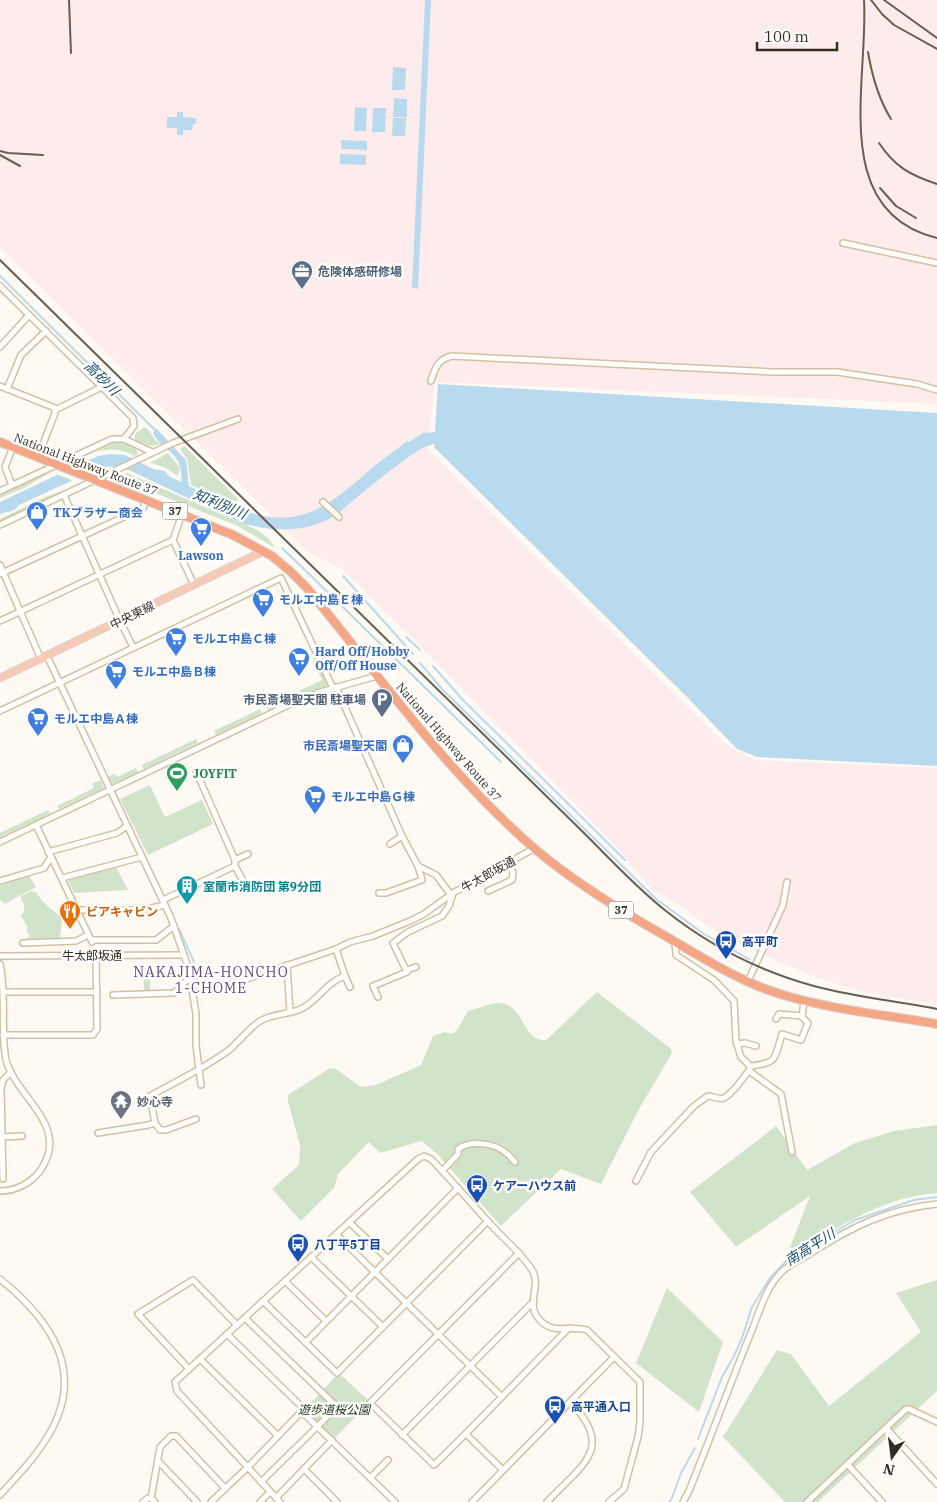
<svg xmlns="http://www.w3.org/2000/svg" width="937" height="1502" font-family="'IBM Plex Serif','Noto Sans JP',serif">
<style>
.industrial{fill:#fdeceb}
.green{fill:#d2e3cc}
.water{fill:#b9d9ee}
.pier{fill:#fefaf3}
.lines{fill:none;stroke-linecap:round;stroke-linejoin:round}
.stream{stroke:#b9d9ee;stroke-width:2}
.minor-casing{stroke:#d4c0a0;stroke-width:8}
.major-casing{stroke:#d6d5d2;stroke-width:9}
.highway-casing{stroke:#d6d5d2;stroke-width:10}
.minor{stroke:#fff;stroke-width:5}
.major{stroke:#f8cab6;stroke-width:7}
.highway{stroke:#f4a685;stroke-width:8}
.rail{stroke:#665f54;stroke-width:2}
.labels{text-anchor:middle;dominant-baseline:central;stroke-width:5;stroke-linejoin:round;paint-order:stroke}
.shield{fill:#fff;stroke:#716b62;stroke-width:1}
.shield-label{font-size:11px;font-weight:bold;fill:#342c1f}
.service-label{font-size:12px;font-weight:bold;fill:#4e5e75;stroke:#fff;text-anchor:start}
.street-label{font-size:12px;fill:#342c1f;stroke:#fff}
.shop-label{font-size:12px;font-weight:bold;fill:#366cbe;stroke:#fff;text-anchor:start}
.leisure-label{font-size:12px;font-weight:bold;fill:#27864d;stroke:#fff;text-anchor:start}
.culture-label{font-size:12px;font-weight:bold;fill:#0d838f;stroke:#fff;text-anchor:start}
.food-label{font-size:12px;font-weight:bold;fill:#c56008;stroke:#fff;text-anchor:start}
.transit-label{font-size:12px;font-weight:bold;fill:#164399;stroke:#fff;text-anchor:start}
.worship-label{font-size:12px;font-weight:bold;fill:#5b616d;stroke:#fff;text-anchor:start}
.park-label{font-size:12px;font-style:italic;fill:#163309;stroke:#fff}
.water-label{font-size:14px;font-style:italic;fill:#154c6a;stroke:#fff}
.neighbourhood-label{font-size:14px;letter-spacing:1px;fill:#644683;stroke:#fff}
</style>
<rect width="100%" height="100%" fill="#fefaf3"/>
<polygon class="industrial" points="0,0 937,0 937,404 435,382 427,449 725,744 754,760 937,768 937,1004 867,993 815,977 757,952 711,929 680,905 651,889 618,849 516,743 343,569 309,553 0,247"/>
<g class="green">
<path d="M145,427c7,5 8,12 15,17l-9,2 -16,-6v-6z"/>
<path d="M114,443h9l13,6 2,5 -4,2c-12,-8 -25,-7 -39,-4z"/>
<polygon points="184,446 237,498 239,506 191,485 187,459 180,449"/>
<polygon points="168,453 180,468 178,476 164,467 150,463"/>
<polygon points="47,472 49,473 24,488 0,498 0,494"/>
<path d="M127,473l114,50c15,6 26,10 34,25l-37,-22 -118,-47z"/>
<polygon points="79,485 0,522 0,519 45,497"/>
<polygon points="314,656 328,685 302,695 268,710 266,706 322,680 313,661"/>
<polygon points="260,709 262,713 216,735 214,731"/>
<polygon points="196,739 198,743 144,769 142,765"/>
<polygon points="136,768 138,772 112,784 108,777 114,774 117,777"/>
<polygon points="101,780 104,788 59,809 57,806 94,788 92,784"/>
<polygon points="150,785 165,817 202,800 213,824 148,855 120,799"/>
<polygon points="48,810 50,814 0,837 0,833"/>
<polygon points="116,867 128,890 74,893 68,880"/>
<polygon points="29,876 36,887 5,904 0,900 0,884"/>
<path d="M31,891l6,2c6,12 17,16 25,26l-2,19 10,2h-46l6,-4 -4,-6 2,-2 -7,-13 3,-3v-8l-3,-6v-2z"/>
<polygon points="143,966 150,966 150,992 144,992"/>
<path d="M597,992l73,56 2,5 -33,56 -38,75 -40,-15 -60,57 -64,-72 -15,-13 -42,12 -11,-11 -31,32 -4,14 -33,33 -29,-32 27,-24 1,-19 -12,-45v-6l42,-27 6,1 25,18 15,-2 45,-20 12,-29 12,-4 7,2 5,-4 11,-19c9,-2 22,-8 31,-8 25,0 23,39 47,37z"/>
<path d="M937,1125v68c-57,4 -105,38 -152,67l25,-64 -74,51 -46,-55 86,-66 31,44 48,-27 39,-12z"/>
<polygon points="937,1280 937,1391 818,1502 785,1502 723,1437 777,1350 791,1354 829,1406 921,1332 896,1293"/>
<polygon points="667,1288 723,1342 699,1412 636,1363"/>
<polygon points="339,1373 370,1402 332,1441 302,1412"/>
</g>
<g class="water">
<polygon points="425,0 431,0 418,289 412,288"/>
<polygon points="393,67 406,68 405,90 392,90"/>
<polygon points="394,98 407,99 407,117 393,117"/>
<polygon points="355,107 367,108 366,131 354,131"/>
<polygon points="373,108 386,108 385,132 372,132"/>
<polygon points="177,112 183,112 183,117 196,118 196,124 193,124 192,130 183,130 183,135 177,135 177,128 167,128 167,117 177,117"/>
<polygon points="393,118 406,118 405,136 392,136"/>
<polygon points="341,140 367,141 367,150 341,149"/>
<polygon points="340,154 366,155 366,165 340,164"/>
<path d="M438,384l499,29v353l-180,-9 -20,-8 -49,-51 -254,-251 1,-3c-13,2 -22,10 -33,18 -16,11 -30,23 -45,35 -9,8 -19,18 -30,23 -27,13 -58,11 -86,3l-110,-52c-13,-4 -22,-7 -36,-1l-76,35c-5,8 -12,6 -19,9v-12l80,-38 18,-8 11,-2 16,1 28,14 12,2 5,6 12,5c-1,-7 -1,-15 -4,-21 -6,-11 -21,-16 -25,-29l4,-3 29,31 3,26c18,8 35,17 53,24 59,21 86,-4 129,-41 11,-10 24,-18 36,-28l2,1 14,-9 12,-1z"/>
</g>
<polygon class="pier" points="78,463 97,470 74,481 56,474"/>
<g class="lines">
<g class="stream">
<polyline points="0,276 157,432"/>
<polyline points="282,548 305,570"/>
<polyline points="306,571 501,762"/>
<polyline points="343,576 413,654"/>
<polyline points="406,637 420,650"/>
<polyline points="420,663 443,690 656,899 704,934 749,959"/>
<polyline points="433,666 463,700 625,860"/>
<polyline points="179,929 194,962"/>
<polyline points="698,1439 722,1377 734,1356 742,1338 752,1307 770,1278 787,1260 855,1220 914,1200 937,1197"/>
<polyline points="669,1502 672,1498 681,1473 695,1448"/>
</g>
<g class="minor-casing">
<g id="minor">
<polyline points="843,243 937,263"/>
<polyline points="0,286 133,418 134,426 124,439"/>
<polyline points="0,347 29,315"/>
<path d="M431,381c4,-13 7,-22 21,-25l321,16h64l80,12 20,6"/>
<polyline points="0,386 55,408 55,413 38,457"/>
<polyline points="7,389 21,355 46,331"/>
<polyline points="55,410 102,387"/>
<polyline points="12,485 5,467 13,447"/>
<polyline points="0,491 112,439 124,439 152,452"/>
<polyline points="64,495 120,621 133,647"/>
<polyline points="323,502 339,517"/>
<polyline points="182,514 173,540 194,585"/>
<polyline points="0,525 173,443 238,419"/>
<polyline points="0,565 41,659"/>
<polyline points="0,574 143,508 146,500"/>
<polyline points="0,621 173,540"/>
<polyline points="47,656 171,918 189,970 196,1014 196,1045 201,1085"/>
<polyline points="336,687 402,836 418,866 436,875 451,895"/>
<polyline points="0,711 281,578 333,688"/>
<polyline points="196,771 235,860"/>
<polyline points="36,825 92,942"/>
<polyline points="0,842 297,701 320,692 377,676"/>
<polyline points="390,844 402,836"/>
<polyline points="48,852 117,833 127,826"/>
<polyline points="235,866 247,888"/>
<polyline points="62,878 142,857"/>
<polyline points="0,881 44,868 51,857"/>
<polyline points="488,891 512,880 513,872 508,863"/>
<polyline points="379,893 386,893 422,880 418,866"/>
<polyline points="163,900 235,866 235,860 248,854"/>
<polyline points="76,910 142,910 165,905"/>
<polyline points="92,940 156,940 174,926"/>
<polyline points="23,943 76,941 88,935"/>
<polyline points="336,949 345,976"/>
<polyline points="0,956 184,955"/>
<path d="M0,964c7,32 0,65 6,96 10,38 66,66 34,111 -10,13 -25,20 -40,20"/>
<polyline points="287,965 290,1012"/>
<polyline points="407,970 416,967"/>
<polyline points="190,977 201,989 211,991 336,949 350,942 373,936 410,921 424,914 453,893 535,848"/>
<polyline points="748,981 783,905 787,882"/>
<polyline points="3,992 97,992"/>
<polyline points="113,995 174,993 190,977"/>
<polyline points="378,997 373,986 407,972 393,943 408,932 442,916 449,906 453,893"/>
<polyline points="776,1019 779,1014 802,1016"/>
<polyline points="3,1035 93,1035 97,1029 96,955"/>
<polyline points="737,1044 745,1043 756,1046"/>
<path d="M750,1066c28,-3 24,-6 32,-32l19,6 7,-17 -6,-6 2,-16"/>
<polyline points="749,1071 781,1094 792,1152"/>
<polyline points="155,1123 160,1130 166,1130 196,1119"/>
<path d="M98,1133l50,-8 7,-2 -5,-27c27,-15 55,-28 79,-46 11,-9 19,-21 31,-29 13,-8 30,-6 43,-13 16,-9 25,-27 42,-32l5,11"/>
<polyline points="0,1137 22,1136"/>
<path d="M442,1171l16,-17v-5c13,-9 37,-6 48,4 3,2 6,6 9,9"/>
<polyline points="3,1179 1,1088 3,1080 11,1072"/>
<path d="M636,1181l15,-29 43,-46 14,-10c5,0 11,4 16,2 8,-4 22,-23 27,-31l-10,-10 -5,-16 -2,-40 -20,-21 -38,-25 -1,-13"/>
<polyline points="349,1222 388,1259"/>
<polyline points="336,1234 501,1396"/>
<path d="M519,1253l-149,150 64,62c46,-44 90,-92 135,-137"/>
<polyline points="311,1257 383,1327"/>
<path d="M0,1279c51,41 87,93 48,157 -13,22 -31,40 -48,59"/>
<polyline points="285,1281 326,1321"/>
<polyline points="263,1301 337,1373 488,1221"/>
<polyline points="245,1318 334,1404"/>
<polyline points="227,1334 303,1408 302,1412 395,1502"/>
<polyline points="306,1342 458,1188"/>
<polyline points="200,1359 278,1436"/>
<polyline points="189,1369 138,1314 193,1280 237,1325"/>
<polyline points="886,1428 937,1484"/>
<polyline points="466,1434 503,1470"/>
<polyline points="402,1435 532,1303"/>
<polyline points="158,1461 197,1502"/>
<polyline points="848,1465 882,1502"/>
<polyline points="304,1469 337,1502"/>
<polyline points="370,1478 388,1460"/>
<polyline points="261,1482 335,1409"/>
<polyline points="151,1498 160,1447 171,1436 176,1436 225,1488"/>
<polyline points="276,1498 332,1440"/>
<polyline points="143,1502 148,1498 151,1498 155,1502"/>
<polyline points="211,1502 248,1467 302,1411"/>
<polyline points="260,1502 270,1492"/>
<path d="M280,1502l-103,-111 -2,-9 243,-223 6,-3 7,3c21,22 41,45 62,68 13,14 29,27 39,43 11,17 -10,36 11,53 13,11 29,2 44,7l53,52v40l-2,15 -14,52 -15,13"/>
<polyline points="472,1502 614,1357"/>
<path d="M547,1502c33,-36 70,-53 23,-100"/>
<path d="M683,1502l6,-11c21,-52 40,-104 61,-156 8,-19 14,-42 27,-58 8,-10 20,-16 31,-22 41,-27 79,-46 129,-51"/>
<polyline points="807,1502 906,1409 909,1409 937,1422"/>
</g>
</g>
<g class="major-casing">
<polyline id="major" points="0,678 264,551"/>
</g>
<g class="highway-casing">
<path id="highway" d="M0,442l233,93 39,21 19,16 16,16c73,89 140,185 228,261 40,34 86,62 132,88 34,20 72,44 110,56 49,16 109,22 160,31"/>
</g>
<use href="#minor" class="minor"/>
<use href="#major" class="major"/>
<use href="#highway" class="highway"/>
<g class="rail">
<polyline points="69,0 71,53"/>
<path d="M864,0c5,80 -36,212 73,238"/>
<polyline points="871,0 882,14 894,25 937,49"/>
<polyline points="884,0 937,38"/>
<path d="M868,52c4,24 10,46 23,67"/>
<path d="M879,143c16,24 31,32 58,41"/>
<polyline points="0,151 8,153 43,155"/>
<polyline points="0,155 20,166"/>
<polyline points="880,188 896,206 916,218"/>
<path d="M0,260l586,575c26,26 51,53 80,76 44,35 93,60 148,75 40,11 82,15 123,23"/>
</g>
</g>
<defs>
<g id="office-pin" transform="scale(1.125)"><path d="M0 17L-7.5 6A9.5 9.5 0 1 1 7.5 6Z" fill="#5c6f8a" stroke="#fff"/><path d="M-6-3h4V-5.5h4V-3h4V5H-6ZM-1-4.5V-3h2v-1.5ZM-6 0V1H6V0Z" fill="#fff"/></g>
<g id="shop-pin" transform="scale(1.125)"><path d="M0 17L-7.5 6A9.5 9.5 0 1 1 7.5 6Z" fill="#3f7fe0" stroke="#fff"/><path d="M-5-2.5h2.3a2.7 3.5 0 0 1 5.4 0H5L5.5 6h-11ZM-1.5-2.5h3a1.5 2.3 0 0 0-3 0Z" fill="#fff"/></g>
<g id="supermarket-pin" transform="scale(1.125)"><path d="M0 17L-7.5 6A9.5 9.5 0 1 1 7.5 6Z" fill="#3f7fe0" stroke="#fff"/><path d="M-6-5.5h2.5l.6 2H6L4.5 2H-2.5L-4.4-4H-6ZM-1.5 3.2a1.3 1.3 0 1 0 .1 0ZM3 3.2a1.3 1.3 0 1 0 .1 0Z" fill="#fff"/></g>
<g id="parking-pin" transform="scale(1.125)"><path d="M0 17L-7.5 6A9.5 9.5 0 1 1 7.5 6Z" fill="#5c6f8a" stroke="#fff"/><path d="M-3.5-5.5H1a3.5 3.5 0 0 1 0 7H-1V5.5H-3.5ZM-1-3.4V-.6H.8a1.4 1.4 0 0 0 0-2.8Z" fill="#fff"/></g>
<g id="stadium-pin" transform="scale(1.125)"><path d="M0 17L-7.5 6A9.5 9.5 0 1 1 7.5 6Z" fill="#2e9e5b" stroke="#fff"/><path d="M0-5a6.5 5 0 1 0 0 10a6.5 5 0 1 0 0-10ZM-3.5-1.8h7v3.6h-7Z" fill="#fff"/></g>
<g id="building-pin" transform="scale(1.125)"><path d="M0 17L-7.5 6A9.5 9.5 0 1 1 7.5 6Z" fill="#0f9aa8" stroke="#fff"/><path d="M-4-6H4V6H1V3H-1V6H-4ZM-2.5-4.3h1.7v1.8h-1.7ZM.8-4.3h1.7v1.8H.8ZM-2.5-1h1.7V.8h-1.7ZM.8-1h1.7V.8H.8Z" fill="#fff"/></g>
<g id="restaurant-pin" transform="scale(1.125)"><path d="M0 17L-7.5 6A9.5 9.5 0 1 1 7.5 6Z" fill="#e8710a" stroke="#fff"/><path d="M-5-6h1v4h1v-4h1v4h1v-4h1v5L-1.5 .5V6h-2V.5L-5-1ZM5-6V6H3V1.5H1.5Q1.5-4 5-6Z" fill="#fff"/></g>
<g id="bus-pin" transform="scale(1.125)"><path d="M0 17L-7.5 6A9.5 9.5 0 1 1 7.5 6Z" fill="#1a4fb4" stroke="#fff"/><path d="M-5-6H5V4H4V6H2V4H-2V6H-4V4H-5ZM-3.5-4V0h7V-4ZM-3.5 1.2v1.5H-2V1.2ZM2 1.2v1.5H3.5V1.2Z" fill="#fff"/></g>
<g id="temple-pin" transform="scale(1.125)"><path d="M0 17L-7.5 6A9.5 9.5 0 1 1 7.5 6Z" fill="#6b7280" stroke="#fff"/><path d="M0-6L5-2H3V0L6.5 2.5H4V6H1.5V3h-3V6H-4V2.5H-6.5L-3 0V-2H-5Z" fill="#fff"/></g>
</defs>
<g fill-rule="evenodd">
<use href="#office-pin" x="302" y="271"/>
<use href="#shop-pin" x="37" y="512"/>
<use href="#supermarket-pin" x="201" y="528"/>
<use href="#supermarket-pin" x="263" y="599"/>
<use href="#supermarket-pin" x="176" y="638"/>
<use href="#supermarket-pin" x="299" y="658"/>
<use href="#supermarket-pin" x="116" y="671"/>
<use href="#parking-pin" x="382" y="699"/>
<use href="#supermarket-pin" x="38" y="718"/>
<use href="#shop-pin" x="403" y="745"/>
<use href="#stadium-pin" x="177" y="773"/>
<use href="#supermarket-pin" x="315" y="796"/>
<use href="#building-pin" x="187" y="886"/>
<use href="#restaurant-pin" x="70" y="911"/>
<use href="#bus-pin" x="726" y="941"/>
<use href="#temple-pin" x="121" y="1101"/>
<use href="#bus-pin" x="477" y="1185"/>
<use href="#bus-pin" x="298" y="1244"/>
<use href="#bus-pin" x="555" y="1406"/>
</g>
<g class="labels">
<g class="shield">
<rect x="162.5" y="502.5" width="25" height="17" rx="4"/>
<rect x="608.5" y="901.5" width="25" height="17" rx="4"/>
</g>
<g class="shield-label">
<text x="175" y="511">37</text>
<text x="621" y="910">37</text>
</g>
<g class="service-label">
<text x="318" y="271">危険体感研修場</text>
<text x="366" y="699" text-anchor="end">市民斎場聖天閣 駐車場</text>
</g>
<g class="street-label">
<text transform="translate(86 464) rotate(21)">National Highway Route 37</text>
<text transform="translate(132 615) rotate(-26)">中央東線</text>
<text transform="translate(449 742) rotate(49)">National Highway Route 37</text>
<text transform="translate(488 874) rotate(-29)">牛太郎坂通</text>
<text x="92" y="955">牛太郎坂通</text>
</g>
<g class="shop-label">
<text x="53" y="512">TKブラザー商会</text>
<text x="201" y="555" text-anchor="middle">Lawson</text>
<text x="279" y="599">モルエ中島Ｅ棟</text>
<text x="192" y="638">モルエ中島Ｃ棟</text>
<text x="315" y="651">Hard Off/Hobby<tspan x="315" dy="14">Off/Off House</tspan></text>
<text x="132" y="671">モルエ中島Ｂ棟</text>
<text x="54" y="718">モルエ中島Ａ棟</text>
<text x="387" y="745" text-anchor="end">市民斎場聖天閣</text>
<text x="331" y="796">モルエ中島Ｇ棟</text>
</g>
<g class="leisure-label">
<text x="193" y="773">JOYFIT</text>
</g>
<g class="culture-label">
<text x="203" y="886">室蘭市消防団 第9分団</text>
</g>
<g class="food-label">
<text x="86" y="911">ビアキャビン</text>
</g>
<g class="transit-label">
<text x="742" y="941">高平町</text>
<text x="493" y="1185">ケアーハウス前</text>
<text x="314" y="1244">八丁平5丁目</text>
<text x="571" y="1406">高平通入口</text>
</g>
<g class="worship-label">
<text x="137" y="1101">妙心寺</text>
</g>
<g class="park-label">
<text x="334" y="1409">遊歩道桜公園</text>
</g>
<g class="water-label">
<text transform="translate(102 378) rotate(45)">高砂川</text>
<text transform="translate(220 504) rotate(23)">知利別川</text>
<text transform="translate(810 1247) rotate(-32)">南高平川</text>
</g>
<g class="neighbourhood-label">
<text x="211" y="972">NAKAJIMA-HONCHO<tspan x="211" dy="16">1-CHOME</tspan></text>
</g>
</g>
<g transform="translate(892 1457) rotate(194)" stroke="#ffffff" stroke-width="4" paint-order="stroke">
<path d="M0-4L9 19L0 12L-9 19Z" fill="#342c1f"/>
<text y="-8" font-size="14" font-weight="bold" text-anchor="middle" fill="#342c1f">N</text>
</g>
<path d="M757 42v8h80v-8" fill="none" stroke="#342c1f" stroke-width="2.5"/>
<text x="764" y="42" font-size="15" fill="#342c1f" stroke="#ffffff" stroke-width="4" paint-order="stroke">100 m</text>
</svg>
